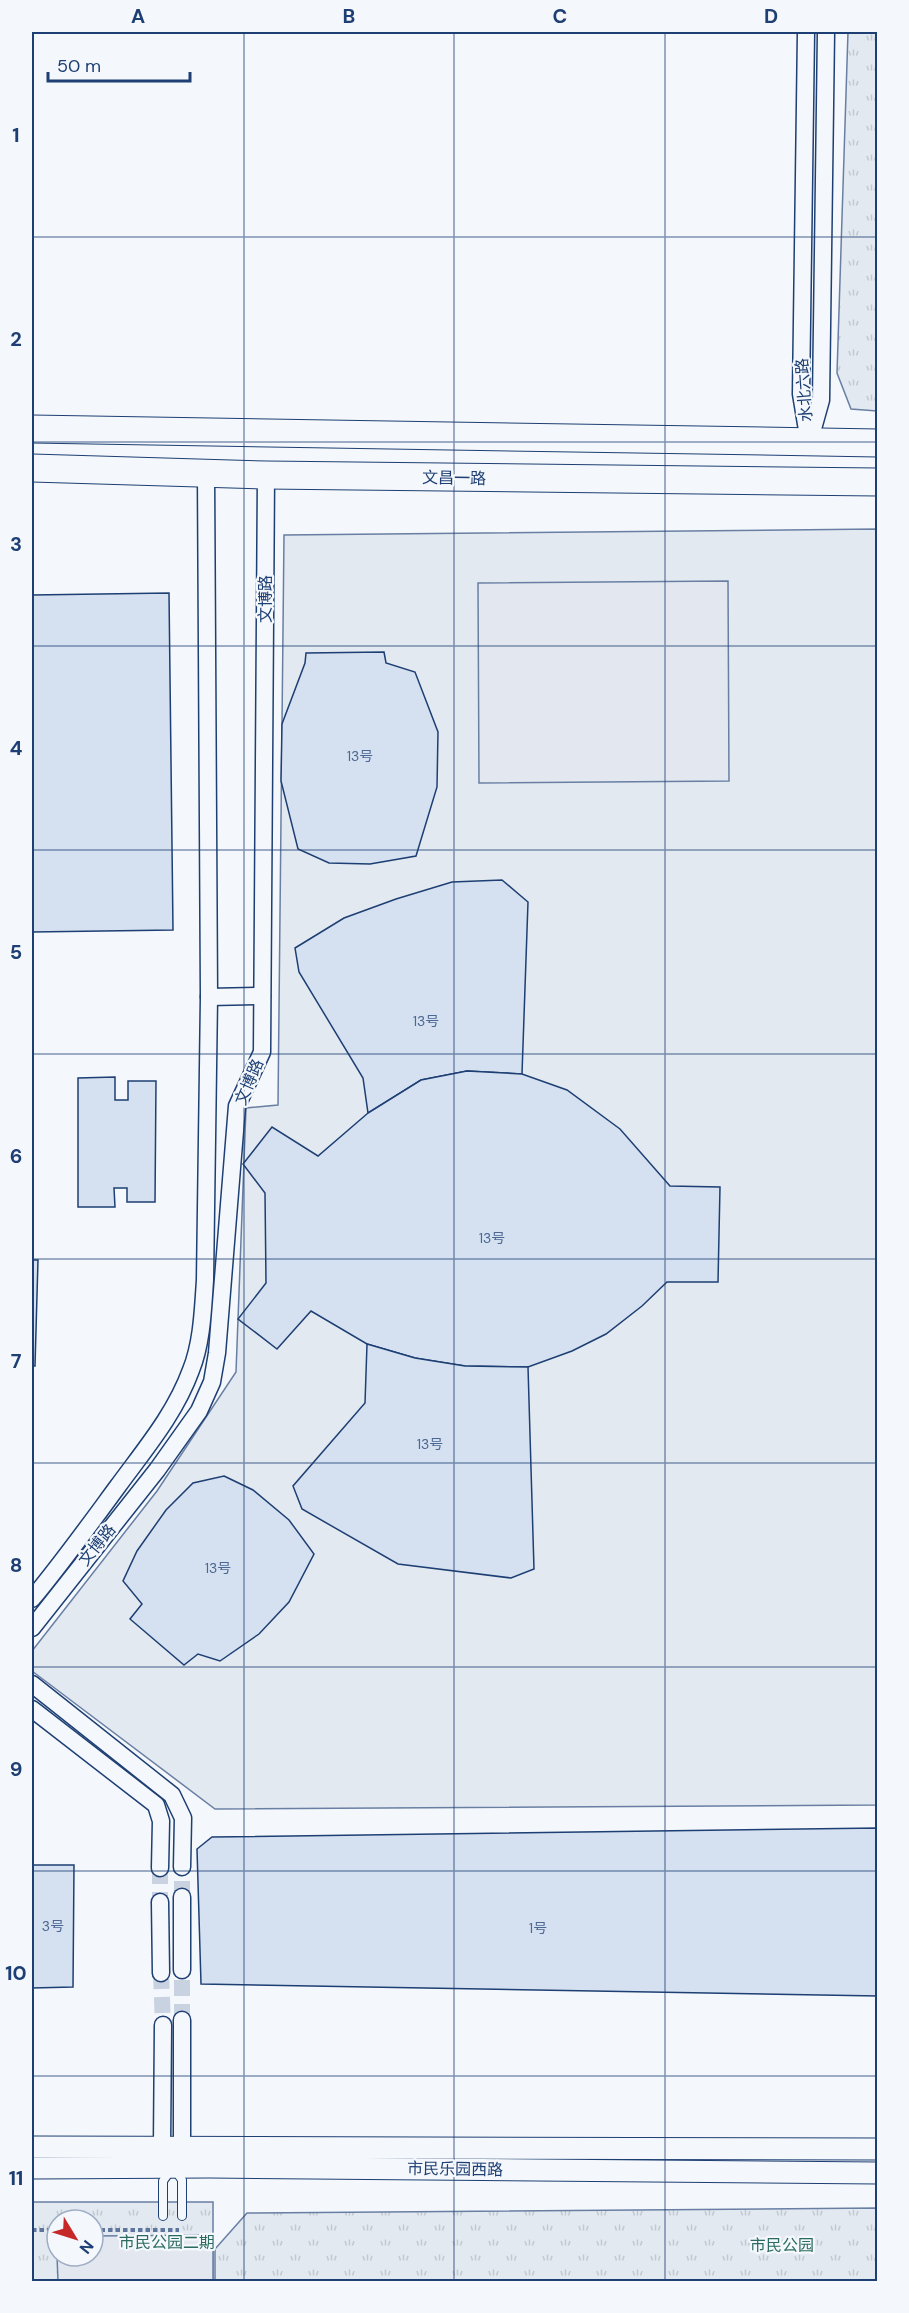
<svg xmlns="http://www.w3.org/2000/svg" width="909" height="2313" font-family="'DM Sans','Noto Sans SC',sans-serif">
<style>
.park{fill:url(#park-tufts);stroke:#687fa3;stroke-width:1.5;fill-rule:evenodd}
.pitch{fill:#e3e9f0;stroke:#687fa3;stroke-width:1.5}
.parking{fill:#e3e8f0;stroke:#687fa3;stroke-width:1.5}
.building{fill:#d5e0f0;stroke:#1d3f73;stroke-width:1.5}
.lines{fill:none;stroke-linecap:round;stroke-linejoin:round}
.minor-tunnel{stroke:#c9d2e0;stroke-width:16;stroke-dasharray:16 8;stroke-linecap:butt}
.service-casing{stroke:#1d3f73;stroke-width:10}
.minor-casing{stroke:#1d3f73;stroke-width:19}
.tertiary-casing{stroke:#1d3f73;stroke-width:23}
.primary-casing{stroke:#1d3f73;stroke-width:29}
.path{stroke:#5e769c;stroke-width:4;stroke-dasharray:4.5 3;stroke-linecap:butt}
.service{stroke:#f4f7fb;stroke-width:8}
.minor{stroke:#f4f7fb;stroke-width:16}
.tertiary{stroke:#f4f7fb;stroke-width:21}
.primary{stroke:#f4f7fb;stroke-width:27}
.grid{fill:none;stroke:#1d3f73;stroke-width:1.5;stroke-opacity:0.55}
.labels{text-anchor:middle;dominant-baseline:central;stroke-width:4.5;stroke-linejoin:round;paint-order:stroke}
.number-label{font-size:14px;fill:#4b6792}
.street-label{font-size:16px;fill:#1d3f73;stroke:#f4f7fb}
.park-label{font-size:16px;fill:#2c6c60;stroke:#f4f7fb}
.neatline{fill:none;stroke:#1d3f73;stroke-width:2}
.grid-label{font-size:20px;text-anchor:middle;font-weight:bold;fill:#1d3f73}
</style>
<defs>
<pattern id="park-tufts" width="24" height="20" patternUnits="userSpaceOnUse" patternTransform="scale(1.5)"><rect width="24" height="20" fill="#e3e9f0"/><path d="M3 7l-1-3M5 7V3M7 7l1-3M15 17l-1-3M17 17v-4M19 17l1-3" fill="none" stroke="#c2c9d1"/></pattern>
</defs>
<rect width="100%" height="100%" fill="#f4f7fb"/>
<g class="park">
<polygon points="848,32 877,32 877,411 851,409 837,373"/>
<path d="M32,2202h181v79l-181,1zM57,2220h36v36h-36z"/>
<polygon points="877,2208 877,2281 215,2281 215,2249 247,2213"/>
</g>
<polygon class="pitch" points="877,529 877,1805 215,1809 32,1671 32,1651 157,1491 236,1372 246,1108 278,1105 284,535"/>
<g class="parking">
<polygon points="728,581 729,781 479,783 478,583"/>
<polygon points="213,2235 213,2281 58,2281 57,2256 93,2256 93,2236"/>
</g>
<g class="building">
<polygon points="169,593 173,930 32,932 32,595"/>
<polygon points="384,652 386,663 415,672 438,732 437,787 416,856 370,864 329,863 298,849 281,781 282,724 305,663 306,653"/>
<polygon points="502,880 528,902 522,1074 467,1071 421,1080 368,1113 363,1078 299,972 295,948 344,918 396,899 452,882"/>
<polygon points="467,1071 522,1074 567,1090 620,1129 670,1186 720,1187 718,1282 667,1282 642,1306 606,1334 572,1351 528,1367 465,1366 415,1358 367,1344 311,1311 277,1349 238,1319 266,1283 265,1193 243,1164 272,1127 318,1156 368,1113 421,1080"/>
<polygon points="115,1077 115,1100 128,1100 128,1081 156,1081 155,1202 127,1202 127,1188 114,1188 115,1207 78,1207 78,1078"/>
<polygon points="32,1260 38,1260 35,1366 32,1366"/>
<polygon points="367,1344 415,1358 465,1366 528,1367 534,1569 511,1578 398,1564 302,1509 293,1486 365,1403"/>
<polygon points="224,1476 253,1490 289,1520 314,1554 289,1602 259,1634 220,1661 198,1654 184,1665 130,1619 142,1604 123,1581 137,1551 166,1510 193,1483"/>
<polygon points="878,1828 878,1996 201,1984 197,1849 212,1837"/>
<polygon points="32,1865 74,1865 73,1987 32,1988"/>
</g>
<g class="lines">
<g class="minor-tunnel">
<polyline points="160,1868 160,1902"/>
<polyline points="182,1897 182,1867"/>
<polyline points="161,1973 163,2025"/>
<polyline points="182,2020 182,1970"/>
</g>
<g class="service-casing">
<polyline id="service" points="163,2216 163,2181 173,2167 182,2180 182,2216"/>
</g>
<g class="minor-casing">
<g id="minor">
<polyline points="806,32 801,394 808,436"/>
<polyline points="809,443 821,400 826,32"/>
<polyline points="209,997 262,996"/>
<path d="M32,1599c30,-36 58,-75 86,-113 27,-37 57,-72 73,-116 11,-27 12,-61 14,-90l4,-283 -3,-523"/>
<polyline points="32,1628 157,1470 199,1411 212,1382 217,1353 237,1106 262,1052 266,475"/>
<polyline points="32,1684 172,1795 183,1818 182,1867"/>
<polyline points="32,1709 156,1805 161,1821 160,1868"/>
<polyline points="160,1902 161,1973"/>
<polyline points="182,1970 182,1897"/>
<polyline points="163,2025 162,2146 168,2158"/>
<polyline points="177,2158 182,2146 182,2020"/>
</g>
</g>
<g class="tertiary-casing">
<g id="tertiary">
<polyline points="32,2147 878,2149"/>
<polyline points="32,2168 210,2167 878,2173"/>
</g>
</g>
<g class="primary-casing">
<g id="primary">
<polyline points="32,429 878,443"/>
<polyline points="32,468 266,475 878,482"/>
</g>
</g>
<g class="path">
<polyline points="32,2230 57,2230"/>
<polyline points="93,2230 179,2230"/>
</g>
<use href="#service" class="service"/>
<use href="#minor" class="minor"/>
<use href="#tertiary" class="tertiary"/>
<use href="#primary" class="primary"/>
</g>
<path class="grid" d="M244,32v2250M454,32v2250M665,32v2250M32,237h846M32,442h846M32,646h846M32,850h846M32,1054h846M32,1259h846M32,1463h846M32,1667h846M32,1871h846M32,2076h846"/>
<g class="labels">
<g class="number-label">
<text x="360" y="756">13号</text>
<text x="426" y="1021">13号</text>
<text x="492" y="1238">13号</text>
<text x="430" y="1444">13号</text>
<text x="218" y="1568">13号</text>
<text x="53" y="1926">3号</text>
<text x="538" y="1928">1号</text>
</g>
<g class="street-label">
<text transform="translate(804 390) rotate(-94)">水北六路</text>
<text transform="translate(454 478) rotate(1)">文昌一路</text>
<text transform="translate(265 599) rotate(-90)">文博路</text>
<text transform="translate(249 1082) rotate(-67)">文博路</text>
<text transform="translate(97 1545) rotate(-51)">文博路</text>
<text transform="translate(455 2169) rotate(1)">市民乐园西路</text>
</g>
<g class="park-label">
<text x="167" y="2242">市民公园二期</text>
<text x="782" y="2245">市民公园</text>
</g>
</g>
<rect width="909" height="2313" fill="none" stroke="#f4f7fb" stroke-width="66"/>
<g transform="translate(75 2238) rotate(128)"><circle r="28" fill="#f4f7fb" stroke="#9eadc5" stroke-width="1.5"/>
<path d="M0-4.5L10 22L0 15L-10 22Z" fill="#c62828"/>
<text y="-9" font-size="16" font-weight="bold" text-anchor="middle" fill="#1d3f73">N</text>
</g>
<path d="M48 72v9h142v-9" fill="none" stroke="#1d3f73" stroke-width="3"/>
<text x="57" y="72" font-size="18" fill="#1d3f73" stroke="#f4f7fb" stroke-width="4.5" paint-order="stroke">50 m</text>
<rect x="33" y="33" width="843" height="2247" class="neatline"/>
<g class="grid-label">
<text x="138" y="23">A</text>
<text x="349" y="23">B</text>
<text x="560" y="23">C</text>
<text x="771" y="23">D</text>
<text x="16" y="142">1</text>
<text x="16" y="346">2</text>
<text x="16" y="551">3</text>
<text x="16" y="755">4</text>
<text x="16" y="959">5</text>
<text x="16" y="1163">6</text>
<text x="16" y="1368">7</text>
<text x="16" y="1572">8</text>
<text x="16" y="1776">9</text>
<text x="16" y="1980">10</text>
<text x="16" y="2185">11</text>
</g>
</svg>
